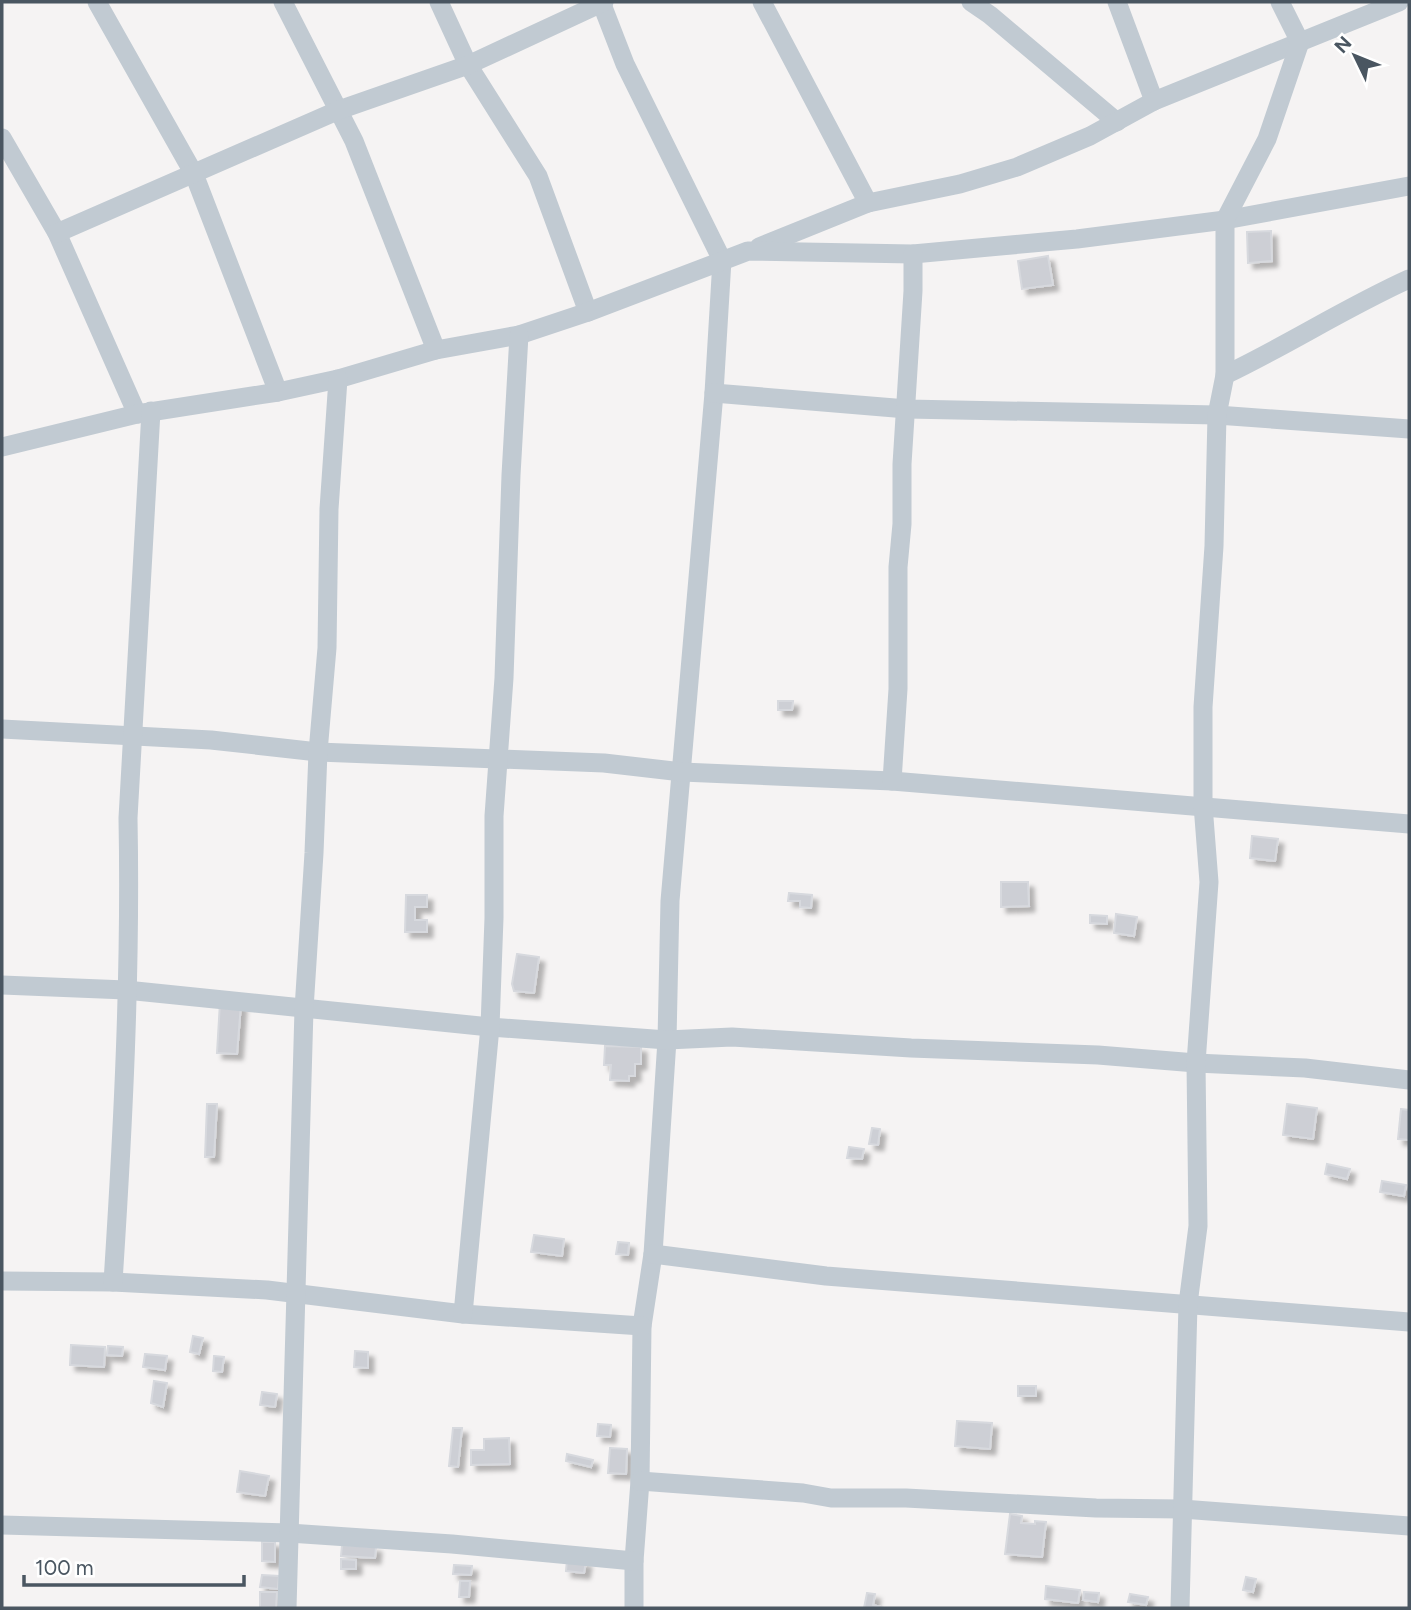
<svg xmlns="http://www.w3.org/2000/svg" width="1411" height="1610" font-family="Figtree,sans-serif">
<style>
.building{fill:#cdcfd5;stroke:#d7d9de;stroke-width:2;filter:url(#shadow)}
.lines{fill:none;stroke-linecap:round;stroke-linejoin:round}
.minor{stroke:#c1cad2;stroke-width:19}
</style>
<defs>
<filter id="shadow"><feDropShadow dx="5.5" dy="5.5" stdDeviation="2" flood-color="#0004"/></filter>
</defs>
<rect width="100%" height="100%" fill="#f5f3f3"/>
<g class="building">
<polygon points="1271,231 1272,261 1248,263 1247,232"/>
<polygon points="1048,256 1053,285 1022,289 1018,261"/>
<polygon points="778,701 793,701 792,710 778,710"/>
<polygon points="1252,836 1278,839 1275,861 1250,858"/>
<polygon points="1001,882 1028,882 1029,906 1001,907"/>
<polygon points="789,893 812,895 811,908 800,907 800,901 788,901"/>
<polygon points="406,895 427,895 427,907 415,907 415,920 427,920 427,932 405,932"/>
<polygon points="1116,914 1137,917 1134,936 1114,933"/>
<polygon points="1090,915 1107,916 1107,924 1090,923"/>
<polygon points="517,954 539,957 534,993 514,991 512,984"/>
<polygon points="220,1002 241,1004 237,1054 217,1053"/>
<polygon points="605,1046 641,1047 641,1064 635,1064 635,1076 629,1076 629,1081 610,1080 611,1065 604,1065"/>
<polygon points="207,1104 217,1104 214,1157 205,1157"/>
<polygon points="1287,1104 1317,1108 1313,1139 1283,1135"/>
<polygon points="1401,1109 1409,1110 1409,1140 1398,1139"/>
<polygon points="872,1128 880,1129 878,1145 869,1144"/>
<polygon points="849,1147 864,1149 862,1159 847,1158"/>
<polygon points="1327,1164 1350,1169 1347,1179 1325,1174"/>
<polygon points="1382,1181 1406,1185 1404,1196 1380,1192"/>
<polygon points="534,1235 564,1239 562,1256 531,1252"/>
<polygon points="618,1242 629,1243 628,1255 616,1254"/>
<polygon points="193,1336 203,1338 199,1354 190,1352"/>
<polygon points="71,1345 105,1347 104,1367 70,1365"/>
<polygon points="108,1346 123,1347 122,1356 107,1355"/>
<polygon points="355,1351 368,1352 368,1368 354,1367"/>
<polygon points="145,1354 167,1356 165,1370 143,1367"/>
<polygon points="214,1356 224,1357 222,1372 213,1371"/>
<polygon points="154,1381 167,1383 163,1407 151,1403"/>
<rect x="1018" y="1386" width="18" height="10"/>
<polygon points="262,1392 277,1394 275,1407 260,1405"/>
<polygon points="957,1421 992,1423 990,1449 955,1446"/>
<polygon points="598,1424 611,1425 610,1437 597,1436"/>
<polygon points="453,1428 462,1428 458,1467 449,1466"/>
<polygon points="509,1438 510,1464 471,1465 471,1450 484,1450 484,1439"/>
<polygon points="610,1448 627,1449 626,1474 608,1473"/>
<polygon points="567,1454 593,1460 591,1467 566,1461"/>
<polygon points="240,1471 269,1476 265,1496 237,1492"/>
<polygon points="1010,1514 1022,1516 1021,1523 1035,1524 1035,1521 1046,1522 1042,1557 1005,1554"/>
<polygon points="262,1542 275,1542 275,1562 262,1561"/>
<polygon points="342,1545 376,1547 375,1558 341,1556"/>
<polygon points="341,1559 356,1560 356,1569 341,1569"/>
<polygon points="567,1560 586,1562 584,1573 566,1571"/>
<polygon points="454,1565 472,1566 471,1575 453,1574"/>
<polygon points="262,1575 279,1576 278,1589 260,1587"/>
<polygon points="1246,1577 1256,1579 1253,1592 1243,1590"/>
<polygon points="460,1581 470,1581 469,1597 459,1597"/>
<polygon points="1046,1586 1080,1590 1078,1603 1045,1599"/>
<polygon points="260,1592 277,1592 276,1608 260,1607"/>
<polygon points="1084,1592 1099,1593 1098,1602 1083,1600"/>
<polygon points="867,1593 875,1594 873,1605 884,1608 864,1608"/>
<polygon points="1130,1594 1148,1597 1146,1605 1128,1602"/>
</g>
<g class="lines">
<g class="minor">
<polyline points="97,2 194,174 278,392"/>
<polyline points="283,2 354,141 436,350"/>
<polyline points="439,2 468,65 538,176 588,312"/>
<polyline points="601,2 625,64 722,260 714,393 670,901 667,1040 653,1254 642,1326 640,1481 634,1561 634,1608"/>
<polyline points="762,2 868,203"/>
<polyline points="971,2 990,15 1117,122"/>
<polyline points="1117,2 1154,101"/>
<polyline points="2,138 57,233 137,414"/>
<polyline points="57,233 339,110 468,65 604,2"/>
<polyline points="759,247 868,203 960,184 1017,167 1090,136 1154,101 1399,2"/>
<path d="M1225,375c63,-30 120,-67 184,-96"/>
<polyline points="714,393 907,409 1217,415 1409,429"/>
<polyline points="2,447 137,414 278,392 338,379 436,350 519,335 588,312 748,251 913,254 1077,239 1225,220 1409,186"/>
<polyline points="2,729 211,740 318,752 604,763 682,772 892,781 1409,824"/>
<polyline points="892,781 898,689 898,567 902,524 902,464 913,291 913,254"/>
<polyline points="2,985 126,990 490,1027 667,1040 732,1037 911,1048 1098,1055 1196,1063 1305,1068 1409,1080"/>
<polyline points="653,1254 826,1276 1409,1322"/>
<polyline points="2,1281 113,1282 267,1290 463,1314 642,1326"/>
<path d="M113,1282c10,-154 18,-309 15,-464l23,-407"/>
<polyline points="463,1314 490,1027 494,918 494,816 504,678 511,475 519,335"/>
<polyline points="640,1481 803,1493 831,1498 906,1498 1096,1508 1182,1509 1409,1526"/>
<polyline points="2,1525 289,1533 452,1544 634,1561"/>
<polyline points="287,1608 304,1009 314,853 318,752 327,648 329,509 338,379"/>
<polyline points="1180,1608 1188,1304 1198,1226 1196,1063 1209,882 1203,805 1203,707 1214,546 1217,415 1225,375 1225,220 1267,139 1300,42 1280,2"/>
</g>
</g>
<rect width="1411" height="1610" fill="none" stroke="#4a5661" stroke-width="7"/>
<g transform="translate(1355 56) rotate(313)" stroke="#ffffff" stroke-width="5" paint-order="stroke">
<path d="M0-5L12 26L0 18L-12 26Z" fill="#4a5661"/>
<text y="-10" font-size="19" font-weight="bold" text-anchor="middle" fill="#4a5661">N</text>
</g>
<path d="M24 1575v10h220v-10" fill="none" stroke="#4a5661" stroke-width="3.5"/>
<text x="35" y="1575" font-size="21" fill="#4a5661" stroke="#ffffff" stroke-width="5" paint-order="stroke">100 m</text>
</svg>
